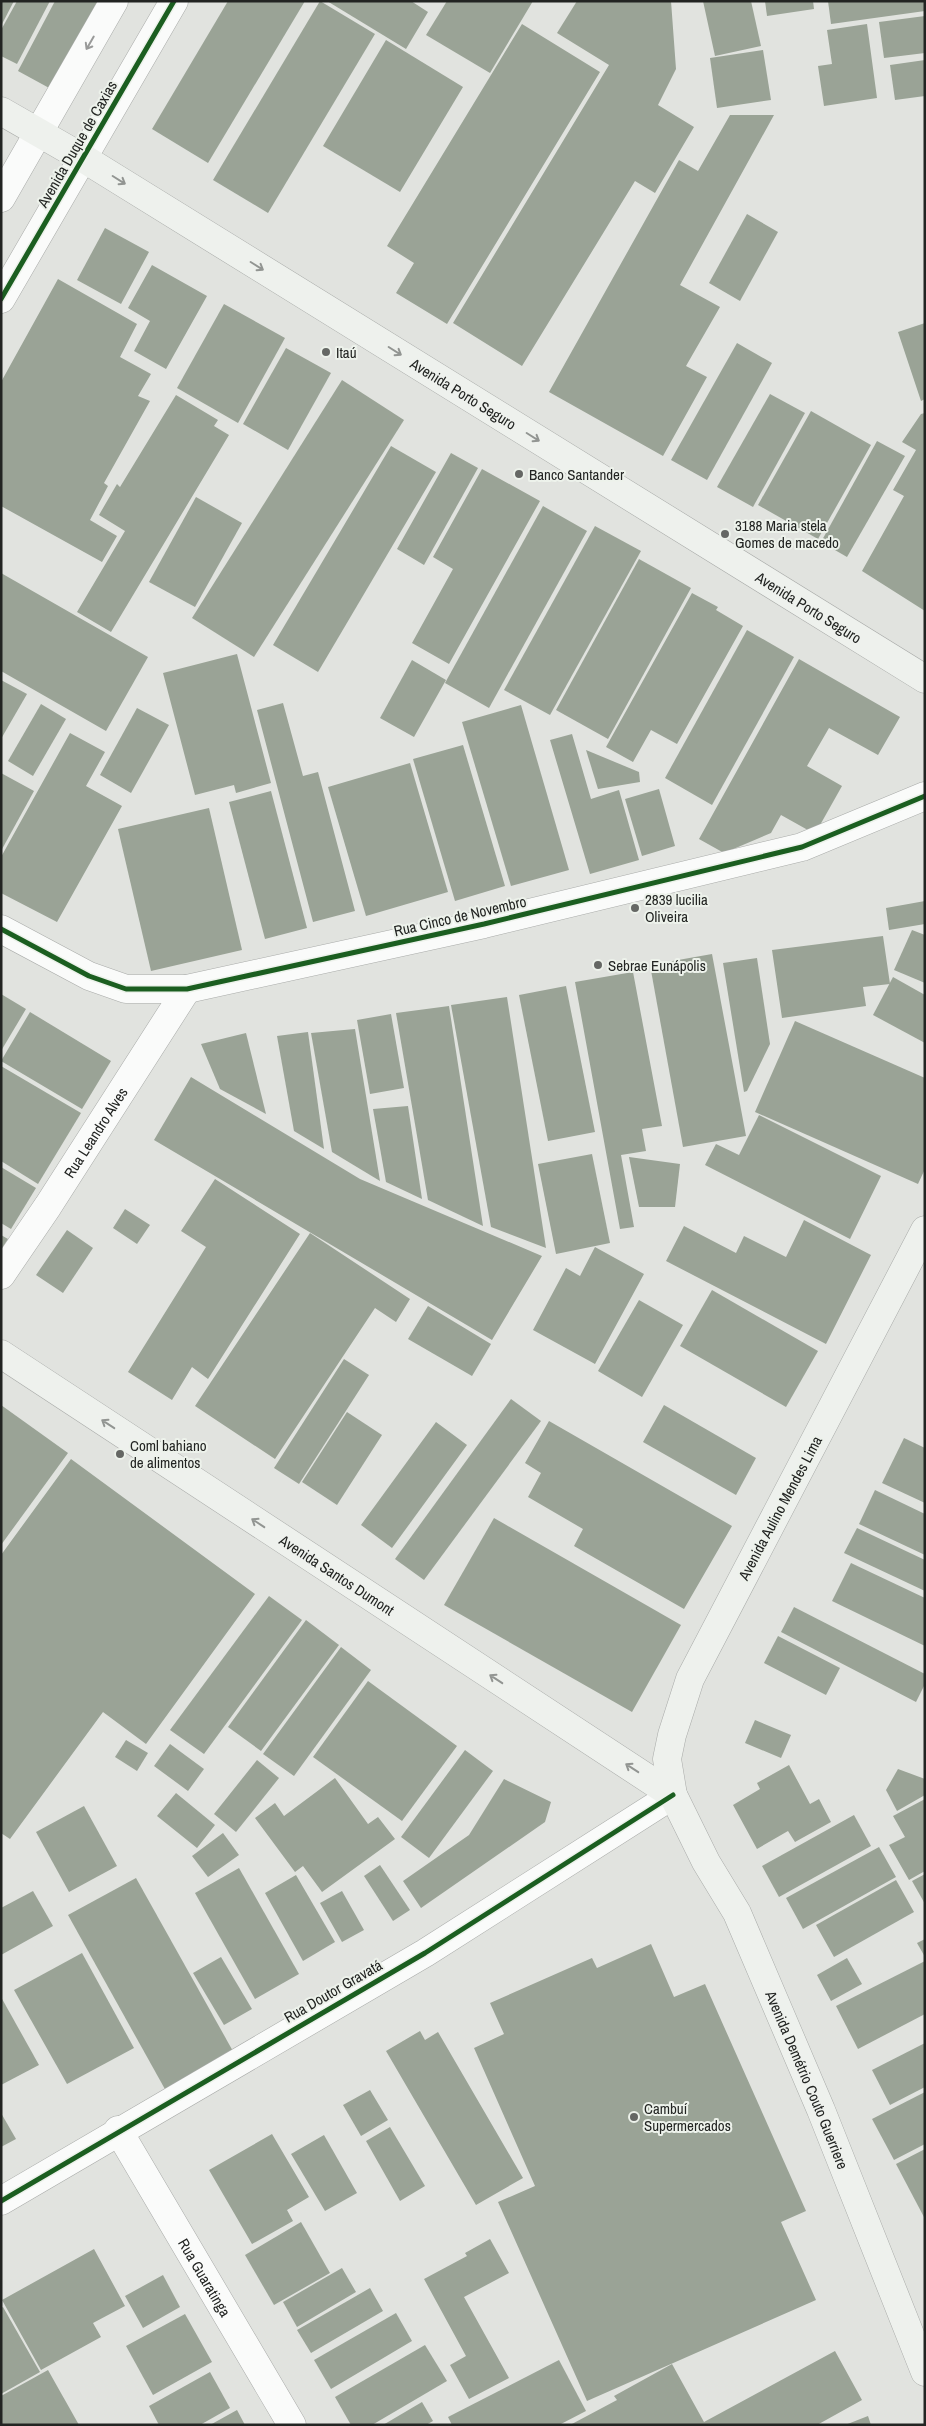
<svg xmlns="http://www.w3.org/2000/svg" width="926" height="2426" font-family="'Archivo Narrow',sans-serif">
<style>
.building{fill:#9aa396}
.lines{fill:none;stroke-linecap:round;stroke-linejoin:round}
.street-casing{stroke:#a9aba9;stroke-width:29}
.secondary-casing{stroke:#a9aba9;stroke-width:29}
.street{stroke:#fafbfa;stroke-width:28}
.secondary{stroke:#eef1ed;stroke-width:28}
.cycleway-casing{stroke:#edf2eb;stroke-width:8}
.cycleway{stroke:#1b5e20;stroke-width:5}
.oneway{stroke:#999a99}
.oneway2{stroke:#929592}
.poi-dot{fill:#656764;stroke:#edf2eb;stroke-width:2}
.labels{text-anchor:middle;dominant-baseline:central;stroke-width:4;stroke-linejoin:round;paint-order:stroke}
.street-label{font-size:15px;fill:#222422;stroke:#edf2eb}
.poi-label{font-size:15px;fill:#222422;stroke:#edf2eb;text-anchor:start}
</style>
<rect width="100%" height="100%" fill="#e1e3df"/>
<g class="building">
<polygon points="1,1 14,1 1,26"/>
<polygon points="17,1 50,1 17,64 1,56 1,30"/>
<polygon points="55,1 99,1 51,89 18,71"/>
<polygon points="228,1 305,1 208,163 152,129"/>
<polygon points="320,1 375,34 268,213 213,180"/>
<polygon points="327,1 411,1 428,12 406,49"/>
<polygon points="447,1 533,1 490,73 426,35"/>
<polygon points="577,1 671,1 676,69 658,105 694,127 655,193 635,181 522,366 453,323 609,65 557,33"/>
<polygon points="703,1 751,1 761,46 715,56"/>
<polygon points="765,1 813,1 814,9 767,16"/>
<polygon points="828,1 925,1 925,11 831,24"/>
<polygon points="925,16 925,53 884,58 879,22"/>
<polygon points="522,24 600,72 447,324 396,293 414,263 387,246"/>
<polygon points="867,24 877,98 824,106 818,66 832,64 827,30"/>
<polygon points="386,40 463,87 400,192 323,146"/>
<polygon points="763,50 771,100 717,108 710,58"/>
<polygon points="925,60 925,96 895,100 890,65"/>
<polygon points="730,115 774,115 680,285 720,307 686,366 707,377 663,456 549,392 679,160 698,171"/>
<polygon points="747,214 778,232 740,301 709,283"/>
<polygon points="105,228 149,252 121,304 77,280"/>
<polygon points="152,265 207,296 166,369 134,351 150,321 128,308"/>
<polygon points="58,279 137,324 120,357 151,374 138,396 150,401 104,483 108,486 90,520 117,536 102,562 1,506 1,382"/>
<polygon points="224,304 285,338 238,423 177,388"/>
<polygon points="925,323 925,399 921,401 898,332"/>
<polygon points="737,343 772,363 707,480 671,460"/>
<polygon points="286,348 331,373 288,450 243,424"/>
<polygon points="342,380 404,420 254,657 192,618"/>
<polygon points="770,394 805,413 753,507 717,487"/>
<polygon points="176,395 218,420 214,426 229,435 111,632 77,612 125,531 99,515 117,484 120,487"/>
<polygon points="811,411 871,445 818,539 758,505"/>
<polygon points="925,413 925,611 862,571 904,496 893,490 916,450 902,442 921,414"/>
<polygon points="877,441 905,456 847,557 821,542"/>
<polygon points="391,446 436,472 318,672 273,645"/>
<polygon points="451,453 478,468 424,565 397,549"/>
<polygon points="482,469 540,501 449,664 412,643 453,569 433,557"/>
<polygon points="196,497 242,523 195,607 149,582"/>
<polygon points="543,506 587,531 489,708 445,683"/>
<polygon points="595,526 641,551 550,715 504,690"/>
<polygon points="639,559 691,588 608,739 556,710"/>
<polygon points="1,573 148,657 106,731 1,671"/>
<polygon points="692,593 718,607 716,610 743,626 677,744 651,730 633,762 606,747"/>
<polygon points="747,630 794,657 712,805 665,778"/>
<polygon points="237,654 271,783 236,793 234,785 195,795 163,673"/>
<polygon points="799,659 900,717 878,755 829,728 807,766 842,786 815,834 781,815 771,833 724,853 699,839"/>
<polygon points="412,660 446,680 414,737 380,718"/>
<polygon points="1,680 27,694 1,739"/>
<polygon points="283,703 303,776 318,772 355,911 313,922 257,710"/>
<polygon points="41,704 66,719 33,776 8,761"/>
<polygon points="521,705 569,870 511,886 462,722"/>
<polygon points="137,708 169,725 131,793 100,775"/>
<polygon points="70,733 105,752 86,786 122,806 57,922 1,893 1,857"/>
<polygon points="572,734 591,799 619,790 639,860 590,874 550,740"/>
<polygon points="463,745 505,886 455,901 413,759"/>
<polygon points="586,750 639,772 640,782 598,789"/>
<polygon points="410,763 448,892 366,916 328,787"/>
<polygon points="1,773 34,791 1,851"/>
<polygon points="659,789 675,846 642,856 625,799"/>
<polygon points="271,791 307,928 265,939 229,802"/>
<polygon points="209,808 242,950 151,971 118,829"/>
<polygon points="925,901 925,924 889,930 886,908"/>
<polygon points="912,930 925,935 925,983 894,970"/>
<polygon points="883,936 890,984 863,987 866,1006 782,1018 772,950"/>
<polygon points="712,954 746,1136 683,1147 650,965"/>
<polygon points="757,958 770,1044 747,1091 744,1092 723,963"/>
<polygon points="633,972 662,1126 642,1129 646,1151 621,1155 634,1227 620,1229 575,982"/>
<polygon points="893,977 925,995 925,1043 873,1015"/>
<polygon points="566,986 595,1132 548,1141 519,995"/>
<polygon points="1,994 26,1009 1,1051"/>
<polygon points="507,997 546,1248 491,1227 451,1005"/>
<polygon points="449,1006 483,1226 428,1200 396,1013"/>
<polygon points="30,1012 111,1061 82,1109 1,1061"/>
<polygon points="391,1014 404,1088 370,1094 357,1020"/>
<polygon points="795,1021 925,1078 925,1169 918,1184 755,1112"/>
<polygon points="355,1029 380,1181 332,1152 311,1033"/>
<polygon points="308,1032 324,1149 294,1131 277,1036"/>
<polygon points="246,1033 266,1114 220,1089 201,1044"/>
<polygon points="1,1066 81,1113 38,1184 1,1161"/>
<polygon points="191,1077 360,1179 542,1256 492,1340 154,1140"/>
<polygon points="408,1106 422,1199 386,1182 373,1109"/>
<polygon points="759,1115 881,1176 850,1239 705,1165 716,1144 739,1155"/>
<polygon points="592,1154 610,1243 556,1254 538,1164"/>
<polygon points="629,1157 680,1164 675,1207 639,1207"/>
<polygon points="1,1167 36,1188 11,1229 1,1223"/>
<polygon points="215,1179 300,1234 208,1379 192,1367 172,1400 128,1372 206,1247 181,1231"/>
<polygon points="125,1209 150,1225 137,1244 113,1228"/>
<polygon points="804,1220 871,1255 826,1344 666,1261 684,1226 736,1253 744,1236 786,1257"/>
<polygon points="67,1230 93,1248 63,1293 36,1275"/>
<polygon points="310,1233 410,1299 396,1322 375,1308 275,1459 195,1406"/>
<polygon points="1,1235 8,1239 1,1250"/>
<polygon points="595,1247 644,1274 595,1364 533,1330 566,1268 580,1276"/>
<polygon points="712,1290 818,1351 786,1407 680,1346"/>
<polygon points="639,1300 683,1325 642,1397 598,1371"/>
<polygon points="428,1306 491,1344 472,1376 408,1339"/>
<polygon points="344,1359 369,1375 299,1484 274,1468"/>
<polygon points="511,1399 541,1421 424,1580 395,1559"/>
<polygon points="1,1405 68,1453 1,1545"/>
<polygon points="664,1405 756,1458 736,1495 643,1442"/>
<polygon points="347,1412 382,1435 337,1505 302,1482"/>
<polygon points="549,1421 732,1526 684,1609 574,1546 583,1529 528,1497 541,1473 525,1463"/>
<polygon points="436,1422 467,1445 392,1548 361,1525"/>
<polygon points="904,1438 925,1448 925,1503 882,1483"/>
<polygon points="71,1459 255,1594 146,1744 103,1712 10,1839 1,1833 1,1555"/>
<polygon points="875,1490 925,1514 925,1555 859,1524"/>
<polygon points="494,1518 681,1625 632,1712 444,1605"/>
<polygon points="857,1528 925,1560 925,1591 844,1553"/>
<polygon points="851,1563 925,1598 925,1646 832,1601"/>
<polygon points="269,1596 302,1620 204,1754 170,1730"/>
<polygon points="794,1607 925,1674 925,1684 916,1702 781,1632"/>
<polygon points="306,1620 339,1645 261,1751 228,1727"/>
<polygon points="778,1636 840,1668 826,1695 764,1663"/>
<polygon points="341,1647 371,1670 294,1776 263,1754"/>
<polygon points="368,1681 457,1746 402,1821 313,1757"/>
<polygon points="755,1720 791,1735 781,1758 745,1743"/>
<polygon points="126,1740 148,1753 137,1771 115,1757"/>
<polygon points="170,1744 204,1769 188,1791 154,1766"/>
<polygon points="465,1750 493,1771 429,1858 401,1837"/>
<polygon points="257,1760 279,1778 236,1832 214,1814"/>
<polygon points="789,1765 810,1804 819,1799 831,1822 795,1842 788,1831 757,1849 733,1805 760,1789 757,1783"/>
<polygon points="898,1769 925,1779 925,1795 897,1811 886,1790"/>
<polygon points="335,1778 368,1824 378,1817 395,1839 322,1892 303,1866 295,1872 255,1818 275,1803 284,1816"/>
<polygon points="504,1779 551,1802 545,1822 421,1908 403,1881 469,1835"/>
<polygon points="176,1793 215,1825 197,1848 157,1816"/>
<polygon points="925,1799 925,1871 909,1880 889,1845 905,1837 893,1816"/>
<polygon points="84,1806 117,1866 69,1892 36,1832"/>
<polygon points="854,1815 871,1846 779,1897 762,1866"/>
<polygon points="223,1833 239,1855 208,1877 192,1856"/>
<polygon points="879,1847 896,1877 803,1929 786,1898"/>
<polygon points="380,1865 410,1910 393,1921 364,1876"/>
<polygon points="239,1868 299,1974 255,1999 195,1893"/>
<polygon points="925,1874 925,1904 912,1881"/>
<polygon points="296,1875 335,1942 303,1961 265,1893"/>
<polygon points="136,1878 234,2053 166,2091 68,1915"/>
<polygon points="896,1880 914,1912 834,1957 816,1925"/>
<polygon points="33,1891 53,1926 1,1955 1,1908"/>
<polygon points="342,1891 364,1930 342,1942 320,1903"/>
<polygon points="925,1939 925,1957 917,1943"/>
<polygon points="651,1944 674,1997 705,1984 806,2211 781,2222 816,2300 587,2401 498,2202 535,2186 474,2048 504,2034 490,2003 592,1958 597,1968"/>
<polygon points="82,1953 134,2048 67,2084 14,1990"/>
<polygon points="221,1957 252,2009 224,2025 193,1973"/>
<polygon points="847,1958 862,1984 831,2001 817,1975"/>
<polygon points="925,1961 925,2014 858,2049 836,2006"/>
<polygon points="1,1997 39,2065 1,2085"/>
<polygon points="420,2031 425,2040 438,2032 523,2178 476,2205 386,2051"/>
<polygon points="925,2043 925,2087 890,2105 872,2070"/>
<polygon points="370,2090 388,2120 361,2136 343,2105"/>
<polygon points="925,2092 925,2144 894,2160 872,2119"/>
<polygon points="1,2113 16,2139 1,2147"/>
<polygon points="390,2127 425,2186 400,2201 366,2141"/>
<polygon points="272,2134 309,2197 287,2210 293,2221 252,2244 209,2170"/>
<polygon points="324,2135 357,2193 325,2211 291,2154"/>
<polygon points="925,2149 925,2219 896,2164"/>
<polygon points="301,2222 330,2273 274,2305 245,2255"/>
<polygon points="490,2239 509,2273 464,2297 509,2378 469,2399 450,2365 466,2356 424,2279 467,2256 465,2253"/>
<polygon points="94,2249 125,2306 93,2323 101,2337 41,2370 2,2300"/>
<polygon points="342,2268 356,2292 297,2327 283,2302"/>
<polygon points="163,2275 180,2307 143,2328 125,2296"/>
<polygon points="370,2288 383,2311 311,2353 297,2330"/>
<polygon points="3,2307 40,2372 1,2394 1,2308"/>
<polygon points="396,2313 412,2341 331,2389 314,2360"/>
<polygon points="185,2314 212,2362 153,2395 126,2346"/>
<polygon points="425,2345 447,2381 372,2425 351,2425 335,2397"/>
<polygon points="835,2351 862,2400 817,2425 570,2425 617,2400 614,2396 672,2364 704,2422"/>
<polygon points="559,2360 586,2411 559,2425 452,2425 448,2417"/>
<polygon points="48,2370 79,2425 1,2425 1,2396"/>
<polygon points="210,2372 230,2408 200,2425 159,2425 149,2406"/>
<polygon points="422,2402 433,2421 426,2425 383,2425"/>
<polygon points="237,2410 245,2425 210,2425"/>
<polygon points="868,2416 871,2425 845,2425"/>
</g>
<g class="lines">
<g class="street-casing">
<g id="street">
<polyline points="1,198 114,1"/>
<polyline points="1,299 174,1"/>
<polyline points="1,929 89,976 126,989 187,989 484,924 802,847 925,796"/>
<path id="s1" d="M1,1275l47,-69 139,-217"/>
<path id="s2" d="M118,2130l174,295"/>
<polyline points="1,2201 425,1953 673,1795"/>
</g>
</g>
<g class="secondary-casing">
<g id="secondary">
<path id="s3" d="M1,111l82,47 842,521"/>
<path id="s4" d="M925,1230l-235,449 -18,56 -5,24 6,36 33,67 31,51 84,197 104,262"/>
<path id="s5" d="M1,1354l672,441"/>
</g>
</g>
<use href="#street" class="street"/>
<use href="#secondary" class="secondary"/>
<g class="cycleway-casing">
<g id="cycleway">
<polyline points="1,299 174,1"/>
<polyline points="1,929 89,976 126,989 187,989 484,924 802,847 925,796"/>
<polyline points="1,2201 425,1953 673,1795"/>
</g>
</g>
<use href="#cycleway" class="cycleway"/>
</g>
<defs><path id="oneway-shaft" d="M-6 0H5M1.5-3L5.5 0L1.5 3" fill="none" stroke-width="1.6" stroke-linecap="round" stroke-linejoin="round" transform="scale(1.25)"/></defs>
<use class="oneway" href="#oneway-shaft" transform="translate(90 43) rotate(120)"/>
<g class="oneway2">
<use href="#oneway-shaft" transform="translate(119 180) rotate(32)"/>
<use href="#oneway-shaft" transform="translate(257 266) rotate(32)"/>
<use href="#oneway-shaft" transform="translate(395 351) rotate(32)"/>
<use href="#oneway-shaft" transform="translate(533 437) rotate(32)"/>
<use href="#oneway-shaft" transform="translate(108 1424) rotate(-147)"/>
<use href="#oneway-shaft" transform="translate(258 1523) rotate(-147)"/>
<use href="#oneway-shaft" transform="translate(496 1679) rotate(-147)"/>
<use href="#oneway-shaft" transform="translate(632 1768) rotate(-147)"/>
</g>
<g class="poi-dot">
<circle cx="326" cy="352" r="5"/>
<circle cx="519" cy="474" r="5"/>
<circle cx="725" cy="534" r="5"/>
<circle cx="635" cy="908" r="5"/>
<circle cx="598" cy="965" r="5"/>
<circle cx="120" cy="1454" r="5"/>
<circle cx="634" cy="2117" r="5"/>
</g>
<g class="labels">
<g class="street-label">
<text transform="translate(77 144) rotate(-60)">Avenida Duque de Caxias</text>
<text stroke="none"><textPath href="#s3" startOffset="542">Avenida Porto Seguro</textPath></text>
<text stroke="none"><textPath href="#s3" startOffset="948">Avenida Porto Seguro</textPath></text>
<text transform="translate(460 916) rotate(-13)">Rua Cinco de Novembro</text>
<text stroke="none"><textPath href="#s1" startOffset="171">Rua Leandro Alves</textPath></text>
<text transform="translate(780 1508) rotate(-62)">Avenida Aulino Mendes Lima</text>
<text stroke="none"><textPath href="#s5" startOffset="402">Avenida Santos Dumont</textPath></text>
<text transform="translate(333 1991) rotate(-30)">Rua Doutor Gravatá</text>
<text stroke="none"><textPath href="#s4" startOffset="942">Avenida Demétrio Couto Guerriere</textPath></text>
<text stroke="none"><textPath href="#s2" startOffset="171">Rua Guaratinga</textPath></text>
</g>
<g class="poi-label">
<text x="336" y="352">Itaú</text>
<text x="529" y="474">Banco Santander</text>
<text x="735" y="525">3188 Maria stela<tspan x="735" dy="17">Gomes de macedo</tspan></text>
<text x="645" y="899">2839 lucilia<tspan x="645" dy="17">Oliveira</tspan></text>
<text x="608" y="965">Sebrae Eunápolis</text>
<text x="130" y="1445">Coml bahiano<tspan x="130" dy="17">de alimentos</tspan></text>
<text x="644" y="2108">Cambuí<tspan x="644" dy="17">Supermercados</tspan></text>
</g>
</g>
<rect width="926" height="2426" fill="none" stroke="#222422" stroke-width="5"/>
</svg>
